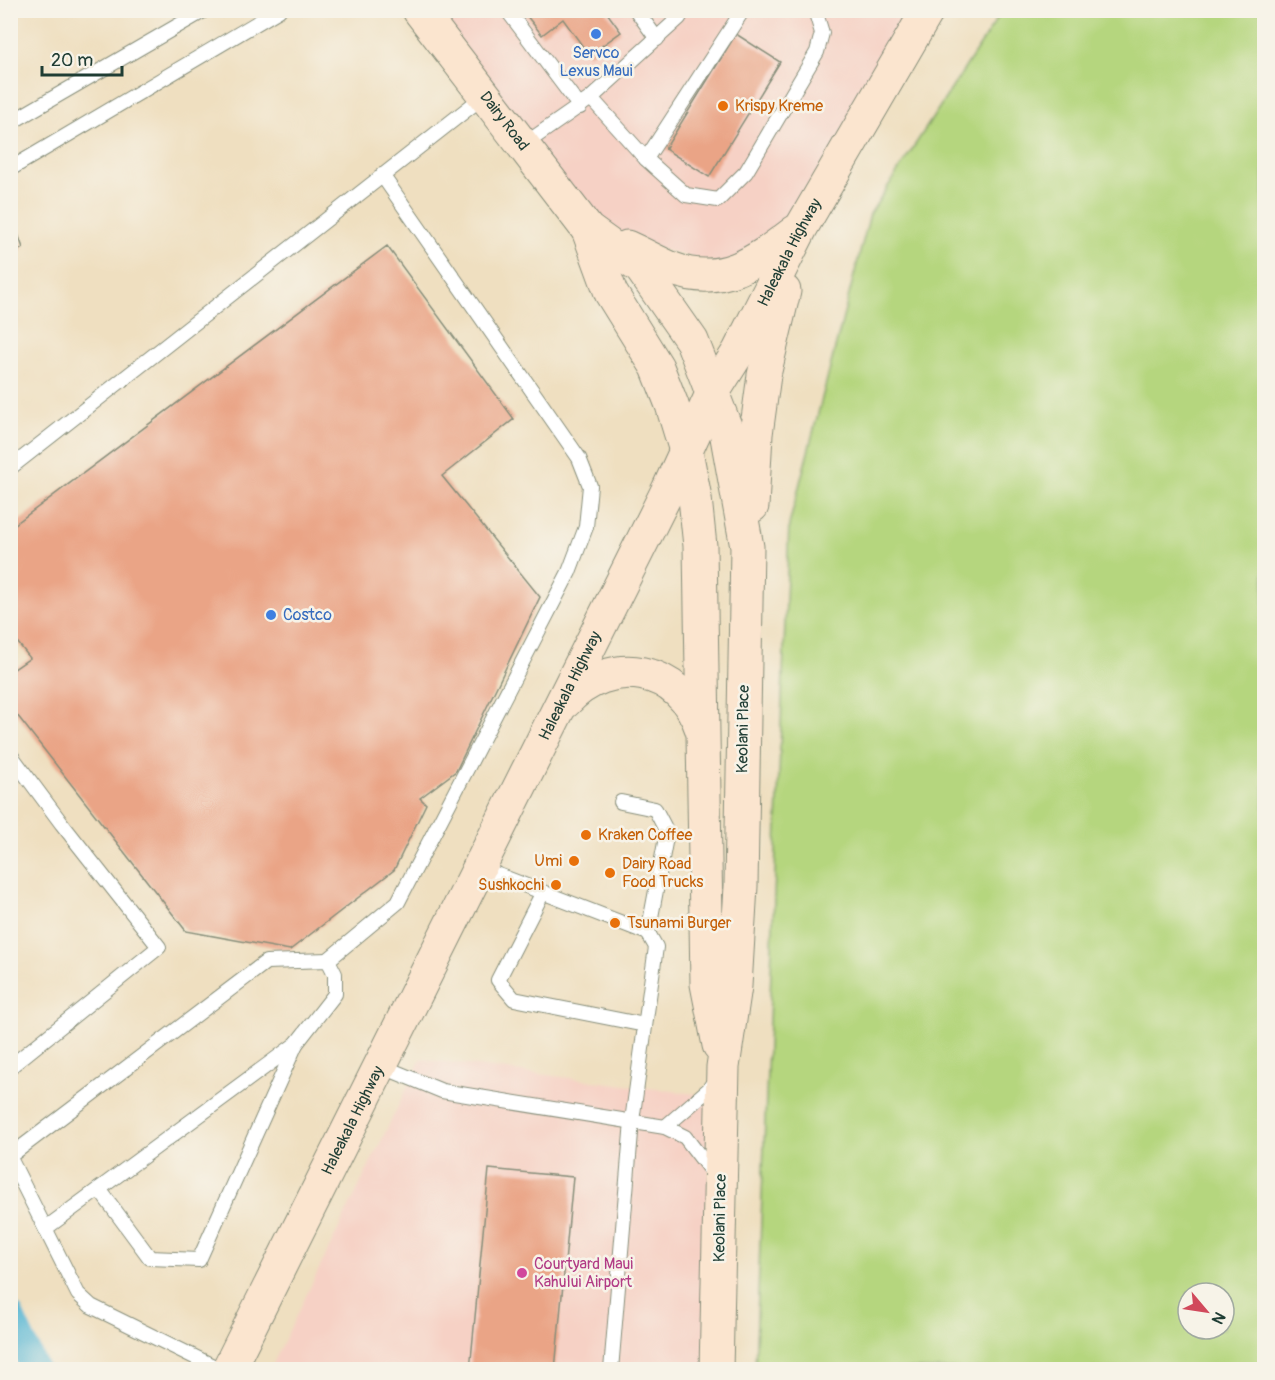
<svg xmlns="http://www.w3.org/2000/svg" width="1275" height="1380" font-family="Pangolin,sans-serif">
<style>
.built{fill:#f6d1c5}
.green{fill:#b5d67e;stroke:#6a8a59;stroke-width:1.5;fill-rule:evenodd}
.lines{fill:none;stroke-linecap:round;stroke-linejoin:round}
.canal{stroke:#54b5d3;stroke-width:28}
.building{fill:#eaa486}
.lane-casing{stroke:#878e7a;stroke-width:16}
.secondary-casing{stroke:#878e7a;stroke-width:35}
.lane{stroke:#fff;stroke-width:14}
.secondary{stroke:#fbe5cf;stroke-width:33}
.shop-dot{fill:#3f7fe0;stroke:#f7f3e8;stroke-width:2}
.food-dot{fill:#e8710a;stroke:#f7f3e8;stroke-width:2}
.hotel-dot{fill:#d1479c;stroke:#f7f3e8;stroke-width:2}
.labels{text-anchor:middle;dominant-baseline:central;stroke-width:5;stroke-linejoin:round;paint-order:stroke}
.shop-label{font-size:16px;fill:#366cbe;stroke:#f7f3e8}
.food-label{font-size:16px;fill:#c56008;stroke:#f7f3e8;text-anchor:start}
.street-label{font-size:16px;fill:#1f3d34;stroke:#f7f3e8}
.hotel-label{font-size:16px;fill:#b23c85;stroke:#f7f3e8;text-anchor:start}
</style>
<rect width="100%" height="100%" fill="#f7f3e8"/>
<filter id="ink" filterUnits="userSpaceOnUse"><feTurbulence type="fractalNoise" baseFrequency=".0167" numOctaves="2"/><feDisplacementMap in="SourceGraphic" scale="12" xChannelSelector="R" yChannelSelector="G"/><feConvolveMatrix kernelMatrix="1 2 1 2 8 2 1 2 1" color-interpolation-filters="sRGB"/></filter>
<filter id="wash" filterUnits="userSpaceOnUse"><feTurbulence type="fractalNoise" baseFrequency=".008" numOctaves="4" result="noise"/><feDisplacementMap in="SourceGraphic" scale="24" xChannelSelector="R" yChannelSelector="G"/><feGaussianBlur stdDeviation="1.35" result="paint"/><feColorMatrix in="noise" values="0 0 0 0 0 0 0 0 0 0 0 0 0 0 0 0 0 1.4 0 .05"/><feComposite in="paint" operator="in"/></filter>
<g filter="url(#wash)">
<rect width="100%" height="100%" fill="#efdfc0"/>
<g class="built">
<polygon points="419,11 928,11 801,228 738,269 588,230"/>
<polygon points="421,1059 711,1096 704,1369 270,1370"/>
</g>
<path class="green" d="M1002,11h262v1358h-509l34,-844 81,-311zM1188,1293h36v36h-36z"/>
<g class="lines">
<polyline class="canal" points="10,1316 35,1370"/>
</g>
<g id="blocks">
<g class="building">
<polygon points="522,10 605,10 621,32 589,55 563,19 542,35"/>
<polygon points="736,34 780,62 709,177 665,149"/>
<polygon points="10,211 23,248 10,254"/>
<polygon points="387,246 514,419 442,476 540,597 456,771 420,798 426,804 394,870 290,950 186,931 10,706 10,672 30,658 10,633 10,528"/>
<polygon points="489,1169 573,1177 555,1370 470,1370"/>
</g>
</g>
</g>
<g filter="url(#ink)">
<use href="#blocks" fill-opacity="0" stroke="#878e7a" stroke-width="1.5"/>
<g class="lines">
<g class="lane-casing">
<g id="lane">
<polyline points="507,10 580,107"/>
<polyline points="636,10 657,39"/>
<polyline points="591,98 646,159 686,195 718,200 746,172 817,52 822,33 815,10"/>
<polyline points="10,123 205,10"/>
<polyline points="522,146 591,98 679,18 684,10"/>
<polyline points="646,159 743,10"/>
<polyline points="10,169 279,10"/>
<polyline points="10,468 484,96"/>
<polyline points="10,754 62,824 159,947 10,1067"/>
<polyline points="621,802 655,809 667,832 648,933"/>
<polyline points="480,868 648,933 656,947 632,1121 611,1370"/>
<polyline points="543,892 498,980 514,999 645,1025"/>
<polyline points="328,960 398,902 569,572 586,527 590,486 579,458 382,175"/>
<polyline points="381,1066 442,1091 665,1127 685,1137 715,1176"/>
<polyline points="665,1127 709,1089 717,1077"/>
<polyline points="10,1156 266,962 328,960 335,974 335,994 296,1044 199,1260 150,1258 99,1189"/>
<polyline points="10,1158 78,1294 91,1306 221,1370"/>
<polyline points="46,1228 296,1044"/>
</g>
</g>
<g class="secondary-casing">
<g id="secondary">
<path id="s1" d="M419,10l169,220 53,38 51,73 33,85 22,121 -6,339 -6,100 -12,81 -7,303"/>
<polyline points="588,230 611,293 657,367 672,405 686,451 695,498 700,546 707,984 719,1045"/>
<path d="M627,247c16,7 31,16 46,22 50,19 85,-9 122,-37"/>
<polyline points="752,506 756,434 764,375 784,291"/>
<path d="M565,702c44,-48 116,-37 137,28"/>
<path id="s2" d="M228,1370l440,-880 44,-96 27,-43 62,-123 127,-218"/>
</g>
</g>
<use href="#lane" class="lane"/>
<use href="#secondary" class="secondary"/>
</g>
</g>
<g class="shop-dot">
<circle cx="596" cy="34" r="6"/>
<circle cx="271" cy="615" r="6"/>
</g>
<g class="food-dot">
<circle cx="723" cy="106" r="6"/>
<circle cx="586" cy="835" r="6"/>
<circle cx="574" cy="861" r="6"/>
<circle cx="610" cy="873" r="6"/>
<circle cx="556" cy="885" r="6"/>
<circle cx="615" cy="923" r="6"/>
</g>
<circle class="hotel-dot" cx="522" cy="1273" r="6"/>
<g class="labels">
<g class="shop-label">
<text x="596" y="53">Servco<tspan x="596" dy="18">Lexus Maui</tspan></text>
<text x="283" y="615" text-anchor="start">Costco</text>
</g>
<g class="food-label">
<text x="735" y="106">Krispy Kreme</text>
<text x="598" y="835">Kraken Coffee</text>
<text x="562" y="861" text-anchor="end">Umi</text>
<text x="622" y="864">Dairy Road<tspan x="622" dy="18">Food Trucks</tspan></text>
<text x="544" y="885" text-anchor="end">Sushkochi</text>
<text x="627" y="923">Tsunami Burger</text>
</g>
<g class="street-label">
<text stroke="none"><textPath href="#s1" startOffset="140">Dairy Road</textPath></text>
<text stroke="none"><textPath href="#s2" startOffset="1251">Haleakala Highway</textPath></text>
<text stroke="none"><textPath href="#s2" startOffset="765">Haleakala Highway</textPath></text>
<text transform="translate(743 729) rotate(-89)">Keolani Place</text>
<text stroke="none"><textPath href="#s2" startOffset="279">Haleakala Highway</textPath></text>
<text transform="translate(720 1218) rotate(-89)">Keolani Place</text>
</g>
<g class="hotel-label">
<text x="534" y="1264">Courtyard Maui<tspan x="534" dy="18">Kahului Airport</tspan></text>
</g>
</g>
<rect width="1275" height="1380" fill="none" stroke="#f7f3e8" stroke-width="36"/>
<g transform="translate(1206 1311) rotate(119)"><circle r="28" fill="#f7f3e8" stroke="#a1aaa0" stroke-width="1.5"/>
<path d="M0-4.5L10 22L0 15L-10 22Z" fill="#d1495b"/>
<text y="-9" font-size="16" font-weight="bold" text-anchor="middle" fill="#1f3d34">N</text>
</g>
<path d="M42 66v9h80v-9" fill="none" stroke="#1f3d34" stroke-width="3"/>
<text x="51" y="66" font-size="18" fill="#1f3d34" stroke="#f7f3e8" stroke-width="4.5" paint-order="stroke">20 m</text>
</svg>
